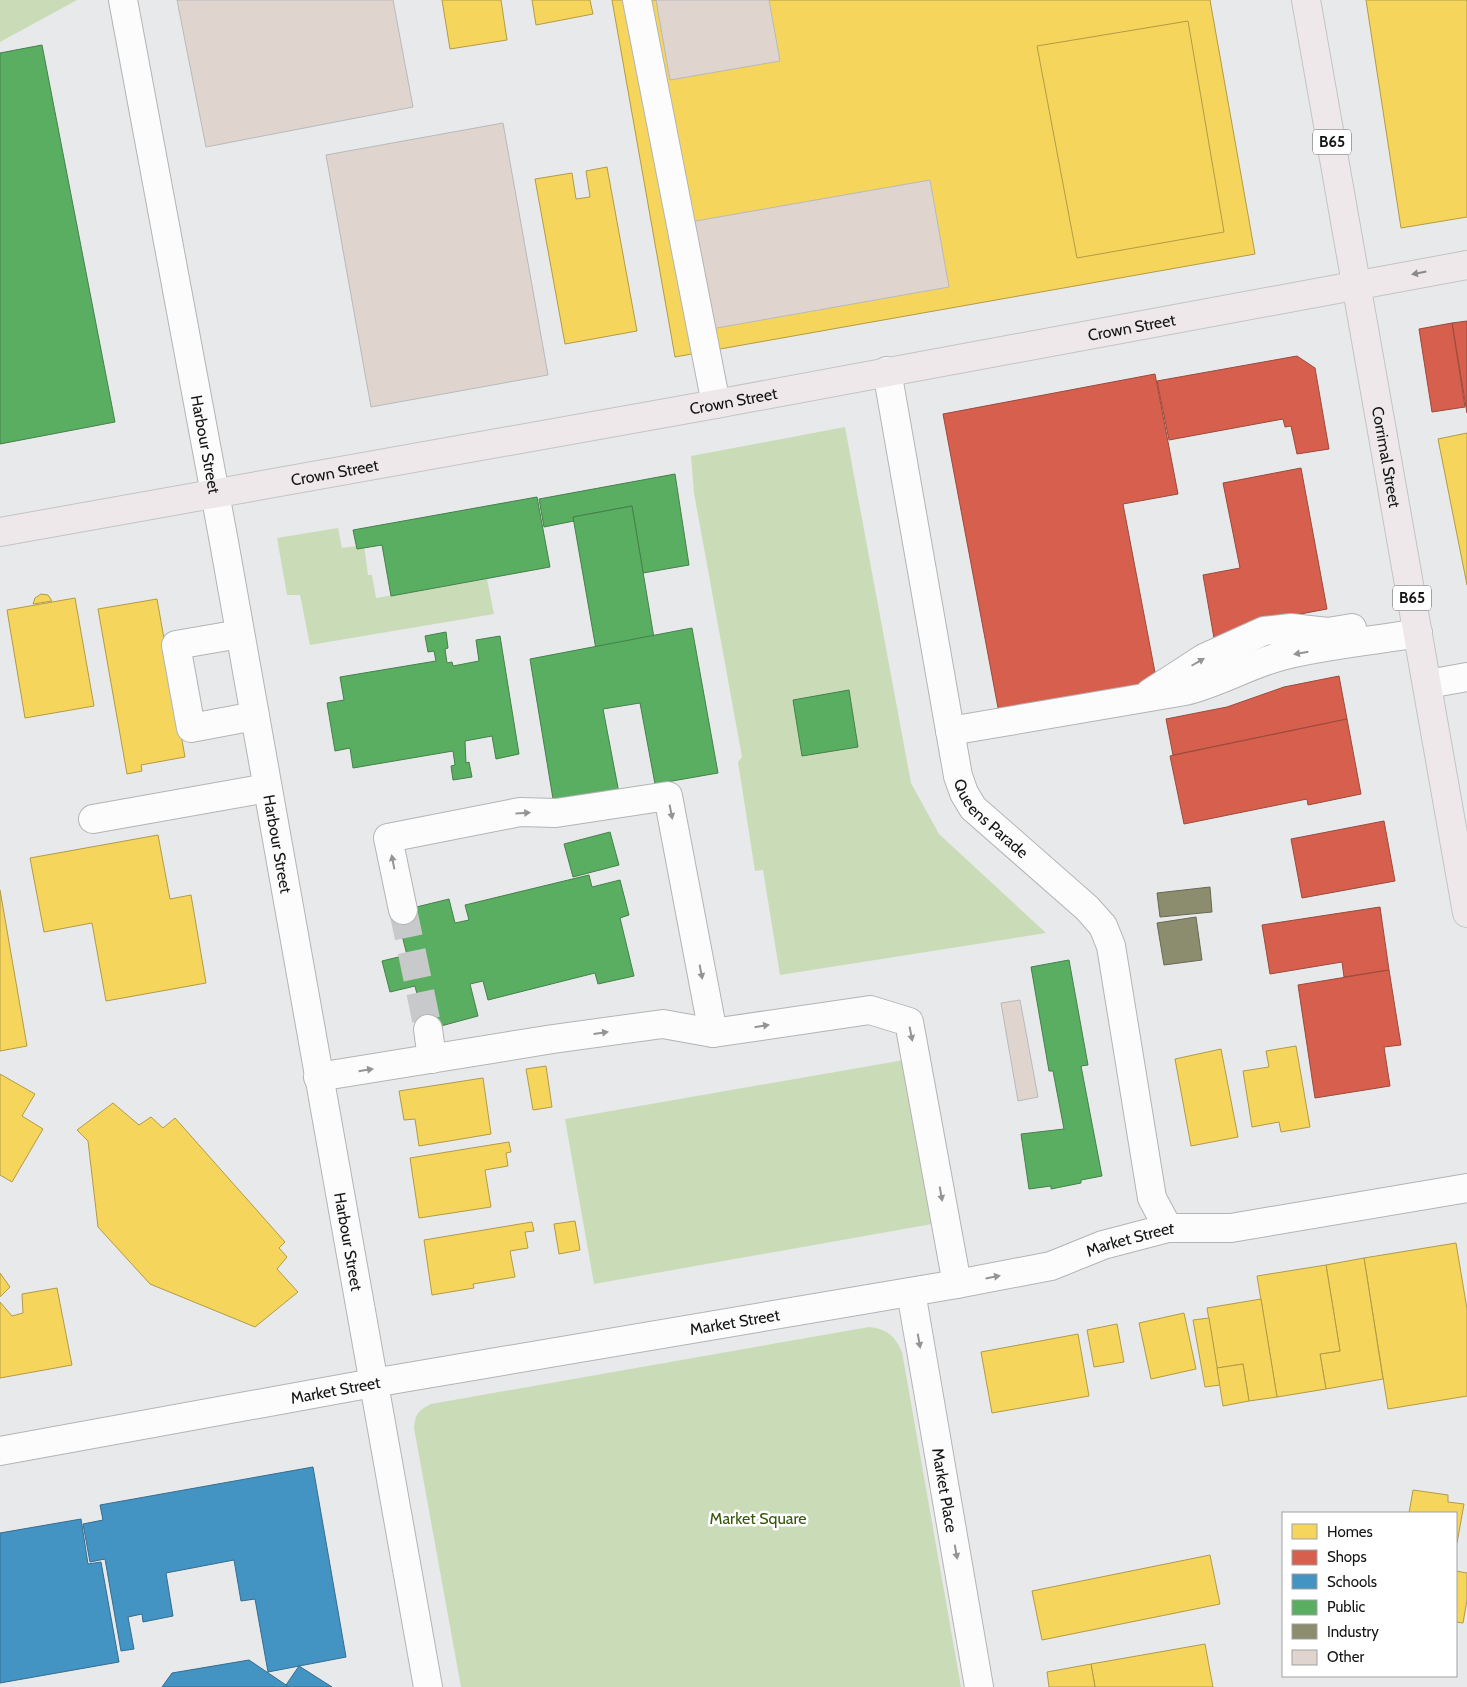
<svg xmlns="http://www.w3.org/2000/svg" width="1467" height="1687" font-family="Cabin,sans-serif">
<style>
.green{fill:#c9dcb7}
.homes{fill:#f6d55c;stroke:#b29b47}
.shops{fill:#d6604d;stroke:#9c493c}
.schools{fill:#4393c3;stroke:#356d8f}
.public{fill:#5aae61;stroke:#45804a}
.industry{fill:#8c8c6e;stroke:#686853}
.building{fill:#dfd5ce;stroke:#b9b9b9}
.lines{fill:none;stroke-linecap:round;stroke-linejoin:round}
.minor-tunnel{stroke:#c8c9cb;stroke-width:28;stroke-dasharray:28 14;stroke-linecap:butt}
.minor-casing{stroke:#b3b4b5;stroke-width:30}
.major-casing{stroke:#c3c4c4;stroke-width:30}
.minor{stroke:#fcfcfc;stroke-width:28}
.major{stroke:#eee8ea;stroke-width:28}
.oneway{fill:#8b898a}
.oneway2{fill:#939494}
.labels{text-anchor:middle;dominant-baseline:central;stroke-width:5;stroke-linejoin:round;paint-order:stroke}
.shield{fill:#fff;stroke:#5a5a5b;stroke-width:1}
.shield-label{font-size:15px;font-weight:bold;fill:#131415}
.street-label{font-size:16px;fill:#131415;stroke:#fff}
.park-label{font-size:16px;fill:#38570a;stroke:#fff}
</style>
<rect width="100%" height="100%" fill="#e8e9eb"/>
<g class="green">
<polygon points="0,0 77,0 0,42"/>
<polygon points="845,427 911,783 939,834 1046,933 780,975 763,870 755,871 738,762 742,757 694,493 691,456"/>
<polygon points="338,528 342,548 364,545 368,575 372,575 376,598 487,579 494,614 310,645 300,595 287,595 277,538"/>
<polygon points="904,1060 932,1224 594,1284 565,1119"/>
<path d="M869,1327c18,2 26,9 33,25l59,335h-500l-47,-259c1,-14 5,-18 17,-24z"/>
</g>
<g class="homes">
<polygon points="442,0 501,0 507,40 450,49"/>
<polygon points="532,0 590,0 593,14 536,25"/>
<polygon points="612,0 1210,0 1255,254 675,357"/>
<polygon points="1366,0 1467,0 1467,217 1401,228"/>
<polygon points="1188,21 1224,232 1077,258 1037,46"/>
<polygon points="607,167 637,331 565,344 535,179 572,173 576,199 590,197 586,171"/>
<polygon points="1467,433 1467,585 1438,439"/>
<polygon points="41,594 48,595 52,601 33,604 35,598"/>
<polygon points="75,598 94,706 25,718 7,610"/>
<polygon points="157,599 185,757 141,765 142,771 127,774 98,609"/>
<polygon points="158,835 170,899 191,895 206,983 106,1001 92,923 44,932 30,858"/>
<polygon points="0,890 27,1046 0,1051"/>
<polygon points="1296,1046 1310,1127 1281,1132 1279,1122 1252,1127 1243,1071 1269,1067 1266,1051"/>
<polygon points="1221,1049 1238,1137 1191,1146 1175,1059"/>
<polygon points="546,1066 552,1107 533,1110 526,1069"/>
<polygon points="0,1074 35,1094 22,1116 43,1129 12,1182 0,1175"/>
<polygon points="483,1078 491,1134 419,1146 415,1119 404,1120 399,1091"/>
<polygon points="113,1103 139,1125 151,1117 163,1128 175,1118 285,1242 279,1248 287,1257 277,1269 298,1292 255,1327 150,1284 98,1227 88,1141 77,1130"/>
<polygon points="509,1142 511,1152 506,1153 508,1166 485,1170 491,1207 419,1218 410,1158"/>
<polygon points="575,1221 580,1250 559,1254 554,1224"/>
<polygon points="532,1222 534,1231 525,1232 528,1248 510,1251 515,1277 473,1284 474,1288 432,1295 424,1240"/>
<polygon points="1456,1243 1467,1309 1467,1396 1388,1409 1364,1258"/>
<polygon points="1364,1258 1383,1379 1326,1389 1320,1354 1340,1351 1326,1265"/>
<polygon points="1326,1265 1340,1351 1320,1354 1326,1389 1277,1397 1257,1276"/>
<polygon points="0,1273 10,1287 0,1297"/>
<polygon points="57,1288 72,1365 0,1378 0,1302 12,1316 23,1313 22,1294"/>
<polygon points="1261,1299 1277,1397 1249,1401 1243,1364 1217,1368 1207,1308"/>
<polygon points="1184,1313 1196,1369 1151,1379 1139,1323"/>
<polygon points="1209,1318 1220,1385 1205,1387 1193,1320"/>
<polygon points="1117,1324 1124,1362 1094,1367 1087,1330"/>
<polygon points="1078,1334 1089,1396 992,1413 981,1352"/>
<polygon points="1243,1364 1249,1401 1223,1406 1217,1368"/>
<polygon points="1413,1490 1448,1495 1448,1502 1464,1504 1457,1543 1456,1513 1409,1513"/>
<polygon points="1210,1555 1220,1604 1042,1640 1032,1591"/>
<polygon points="1456,1571 1467,1573 1467,1600 1463,1623 1456,1622"/>
<polygon points="1205,1644 1213,1687 1095,1687 1091,1664"/>
<polygon points="1091,1664 1095,1687 1049,1687 1047,1672"/>
</g>
<g class="shops">
<polygon points="1467,321 1467,413 1452,323"/>
<polygon points="1452,323 1465,407 1432,412 1419,329"/>
<polygon points="1297,356 1315,368 1329,449 1297,454 1291,426 1285,427 1283,419 1169,440 1157,381"/>
<polygon points="1155,374 1178,494 1123,504 1157,683 999,713 943,414"/>
<polygon points="1301,468 1327,609 1263,621 1214,638 1203,575 1240,568 1223,483"/>
<polygon points="1339,676 1347,719 1173,755 1166,719 1227,707 1284,687"/>
<polygon points="1347,719 1361,794 1308,805 1307,799 1184,824 1170,756"/>
<polygon points="1384,821 1395,881 1302,898 1291,839"/>
<polygon points="1380,907 1389,970 1344,977 1342,962 1270,974 1262,925"/>
<polygon points="1389,970 1401,1045 1384,1047 1390,1086 1315,1098 1298,985"/>
</g>
<g class="schools">
<polygon points="313,1467 346,1657 268,1672 255,1599 241,1601 234,1560 166,1573 173,1616 143,1622 142,1614 128,1617 134,1649 121,1651 105,1559 90,1562 83,1524 103,1520 100,1505"/>
<polygon points="81,1519 88,1564 101,1562 119,1662 0,1683 0,1533"/>
<polygon points="249,1660 289,1687 162,1687 172,1673"/>
<polygon points="299,1666 332,1687 289,1687 286,1685"/>
</g>
<g class="public">
<polygon points="42,45 115,422 0,444 0,53"/>
<polygon points="675,474 689,565 643,573 632,506 573,517 574,521 544,527 539,499"/>
<polygon points="537,497 550,567 391,596 382,545 357,549 353,530"/>
<polygon points="632,506 655,644 597,655 573,517"/>
<polygon points="692,628 718,773 655,784 640,703 603,709 619,793 554,805 530,659"/>
<polygon points="446,632 448,648 445,649 447,663 452,662 453,666 479,661 476,640 500,636 519,754 496,759 492,736 465,741 466,763 469,762 472,777 453,780 451,766 455,765 453,751 353,768 350,748 335,751 327,703 344,700 340,677 436,661 434,651 428,652 425,636"/>
<polygon points="849,690 858,747 802,756 793,700"/>
<polygon points="610,832 619,865 573,877 564,844"/>
<polygon points="589,875 592,887 620,880 629,915 620,918 634,976 598,984 595,973 488,1000 483,981 470,984 478,1016 426,1030 415,986 390,992 382,961 407,955 396,912 449,899 455,923 469,920 465,905"/>
<polygon points="1069,960 1088,1065 1081,1066 1102,1176 1081,1180 1081,1183 1051,1189 1051,1186 1029,1189 1021,1134 1064,1129 1053,1071 1049,1071 1031,967"/>
</g>
<g class="industry">
<polygon points="1210,887 1212,912 1160,917 1157,893"/>
<polygon points="1196,917 1202,960 1164,965 1157,923"/>
</g>
<g class="building">
<polygon points="177,0 393,0 413,107 206,147"/>
<polygon points="656,0 769,0 780,61 670,80"/>
<polygon points="503,123 548,375 371,407 326,155"/>
<polygon points="930,180 949,287 711,329 690,222"/>
<polygon points="1020,1000 1038,1097 1018,1101 1001,1003"/>
</g>
<g class="lines">
<polyline class="minor-tunnel" points="403,910 428,1029"/>
<g class="minor-casing">
<g id="minor">
<path id="s1" d="M123,0l101,542 204,1145"/>
<polyline points="637,0 716,404"/>
<path id="s2" d="M887,371l71,405 6,17 9,15 114,100 16,18 8,20 41,252 16,30"/>
<polyline points="240,634 176,645 191,728 255,716"/>
<polyline points="1428,684 1467,677"/>
<polyline points="1150,693 1204,658 1264,631 1291,628 1328,632 1352,628"/>
<path d="M950,731l235,-40c33,-8 61,-25 93,-34 44,-12 95,-16 140,-24"/>
<polyline points="93,819 267,788"/>
<polyline points="403,910 388,838 520,812 556,813 668,796 713,1033"/>
<polyline points="428,1029 432,1059"/>
<polyline points="318,1077 553,1039 663,1024 713,1033 870,1010 909,1022 957,1284"/>
<path id="s3" d="M911,1292l68,395"/>
<path id="s4" d="M0,1451l373,-68 584,-99 94,-18 52,-21 65,-17h63l236,-40"/>
</g>
</g>
<g class="major-casing">
<g id="major">
<path id="s5" d="M1306,0l161,913"/>
<path id="s6" d="M0,532l716,-128 751,-139"/>
</g>
</g>
<use href="#minor" class="minor"/>
<use href="#major" class="major"/>
</g>
<defs><path id="oneway-solid" d="M-6-.8H1V-3.2L6.5 0L1 3.2V.8H-6Z" transform="scale(1.25)"/></defs>
<use class="oneway" href="#oneway-solid" transform="translate(1419 273) rotate(169)"/>
<g class="oneway2">
<use href="#oneway-solid" transform="translate(1301 653) rotate(170)"/>
<use href="#oneway-solid" transform="translate(1198 662) rotate(-30)"/>
<use href="#oneway-solid" transform="translate(671 812) rotate(79)"/>
<use href="#oneway-solid" transform="translate(523 813) rotate(-3)"/>
<use href="#oneway-solid" transform="translate(393 862) rotate(-101)"/>
<use href="#oneway-solid" transform="translate(701 972) rotate(79)"/>
<use href="#oneway-solid" transform="translate(762 1026) rotate(-9)"/>
<use href="#oneway-solid" transform="translate(601 1033) rotate(-8)"/>
<use href="#oneway-solid" transform="translate(911 1034) rotate(79)"/>
<use href="#oneway-solid" transform="translate(366 1070) rotate(-9)"/>
<use href="#oneway-solid" transform="translate(941 1194) rotate(80)"/>
<use href="#oneway-solid" transform="translate(993 1277) rotate(-11)"/>
<use href="#oneway-solid" transform="translate(919 1341) rotate(80)"/>
<use href="#oneway-solid" transform="translate(956 1552) rotate(80)"/>
</g>
<g class="labels">
<g class="shield">
<rect x="1313" y="129.5" width="38" height="25" rx="4"/>
<rect x="1393" y="585.5" width="38" height="25" rx="4"/>
</g>
<g class="shield-label">
<text x="1332" y="142">B65</text>
<text x="1412" y="598">B65</text>
</g>
<g class="street-label">
<text stroke="none"><textPath href="#s6" startOffset="1150">Crown Street</textPath></text>
<text stroke="none"><textPath href="#s6" startOffset="745">Crown Street</textPath></text>
<text stroke="none"><textPath href="#s1" startOffset="452">Harbour Street</textPath></text>
<text stroke="none"><textPath href="#s5" startOffset="464">Corrimal Street</textPath></text>
<text stroke="none"><textPath href="#s6" startOffset="340">Crown Street</textPath></text>
<text stroke="none"><textPath href="#s2" startOffset="466">Queens Parade</textPath></text>
<text stroke="none"><textPath href="#s1" startOffset="858">Harbour Street</textPath></text>
<text stroke="none"><textPath href="#s4" startOffset="1151">Market Street</textPath></text>
<text stroke="none"><textPath href="#s1" startOffset="1262">Harbour Street</textPath></text>
<text stroke="none"><textPath href="#s4" startOffset="746">Market Street</textPath></text>
<text stroke="none"><textPath href="#s4" startOffset="341">Market Street</textPath></text>
<text stroke="none"><textPath href="#s3" startOffset="201">Market Place</textPath></text>
</g>
<g class="park-label">
<text x="758" y="1518">Market Square</text>
</g>
</g>
<rect x="1282" y="1512" width="175" height="165" fill="#ffffff" stroke="#a1a1a1"/>
<rect x="1292" y="1524" width="25" height="15" fill="#f6d55c" stroke="#a1a1a1"/>
<text x="1327" y="1537" font-size="15" fill="#131415">Homes</text>
<rect x="1292" y="1550" width="25" height="15" fill="#d6604d" stroke="#a1a1a1"/>
<text x="1327" y="1562" font-size="15" fill="#131415">Shops</text>
<rect x="1292" y="1574" width="25" height="15" fill="#4393c3" stroke="#a1a1a1"/>
<text x="1327" y="1587" font-size="15" fill="#131415">Schools</text>
<rect x="1292" y="1600" width="25" height="15" fill="#5aae61" stroke="#a1a1a1"/>
<text x="1327" y="1612" font-size="15" fill="#131415">Public</text>
<rect x="1292" y="1624" width="25" height="15" fill="#8c8c6e" stroke="#a1a1a1"/>
<text x="1327" y="1637" font-size="15" fill="#131415">Industry</text>
<rect x="1292" y="1650" width="25" height="15" fill="#dfd5ce" stroke="#a1a1a1"/>
<text x="1327" y="1662" font-size="15" fill="#131415">Other</text>
</svg>
